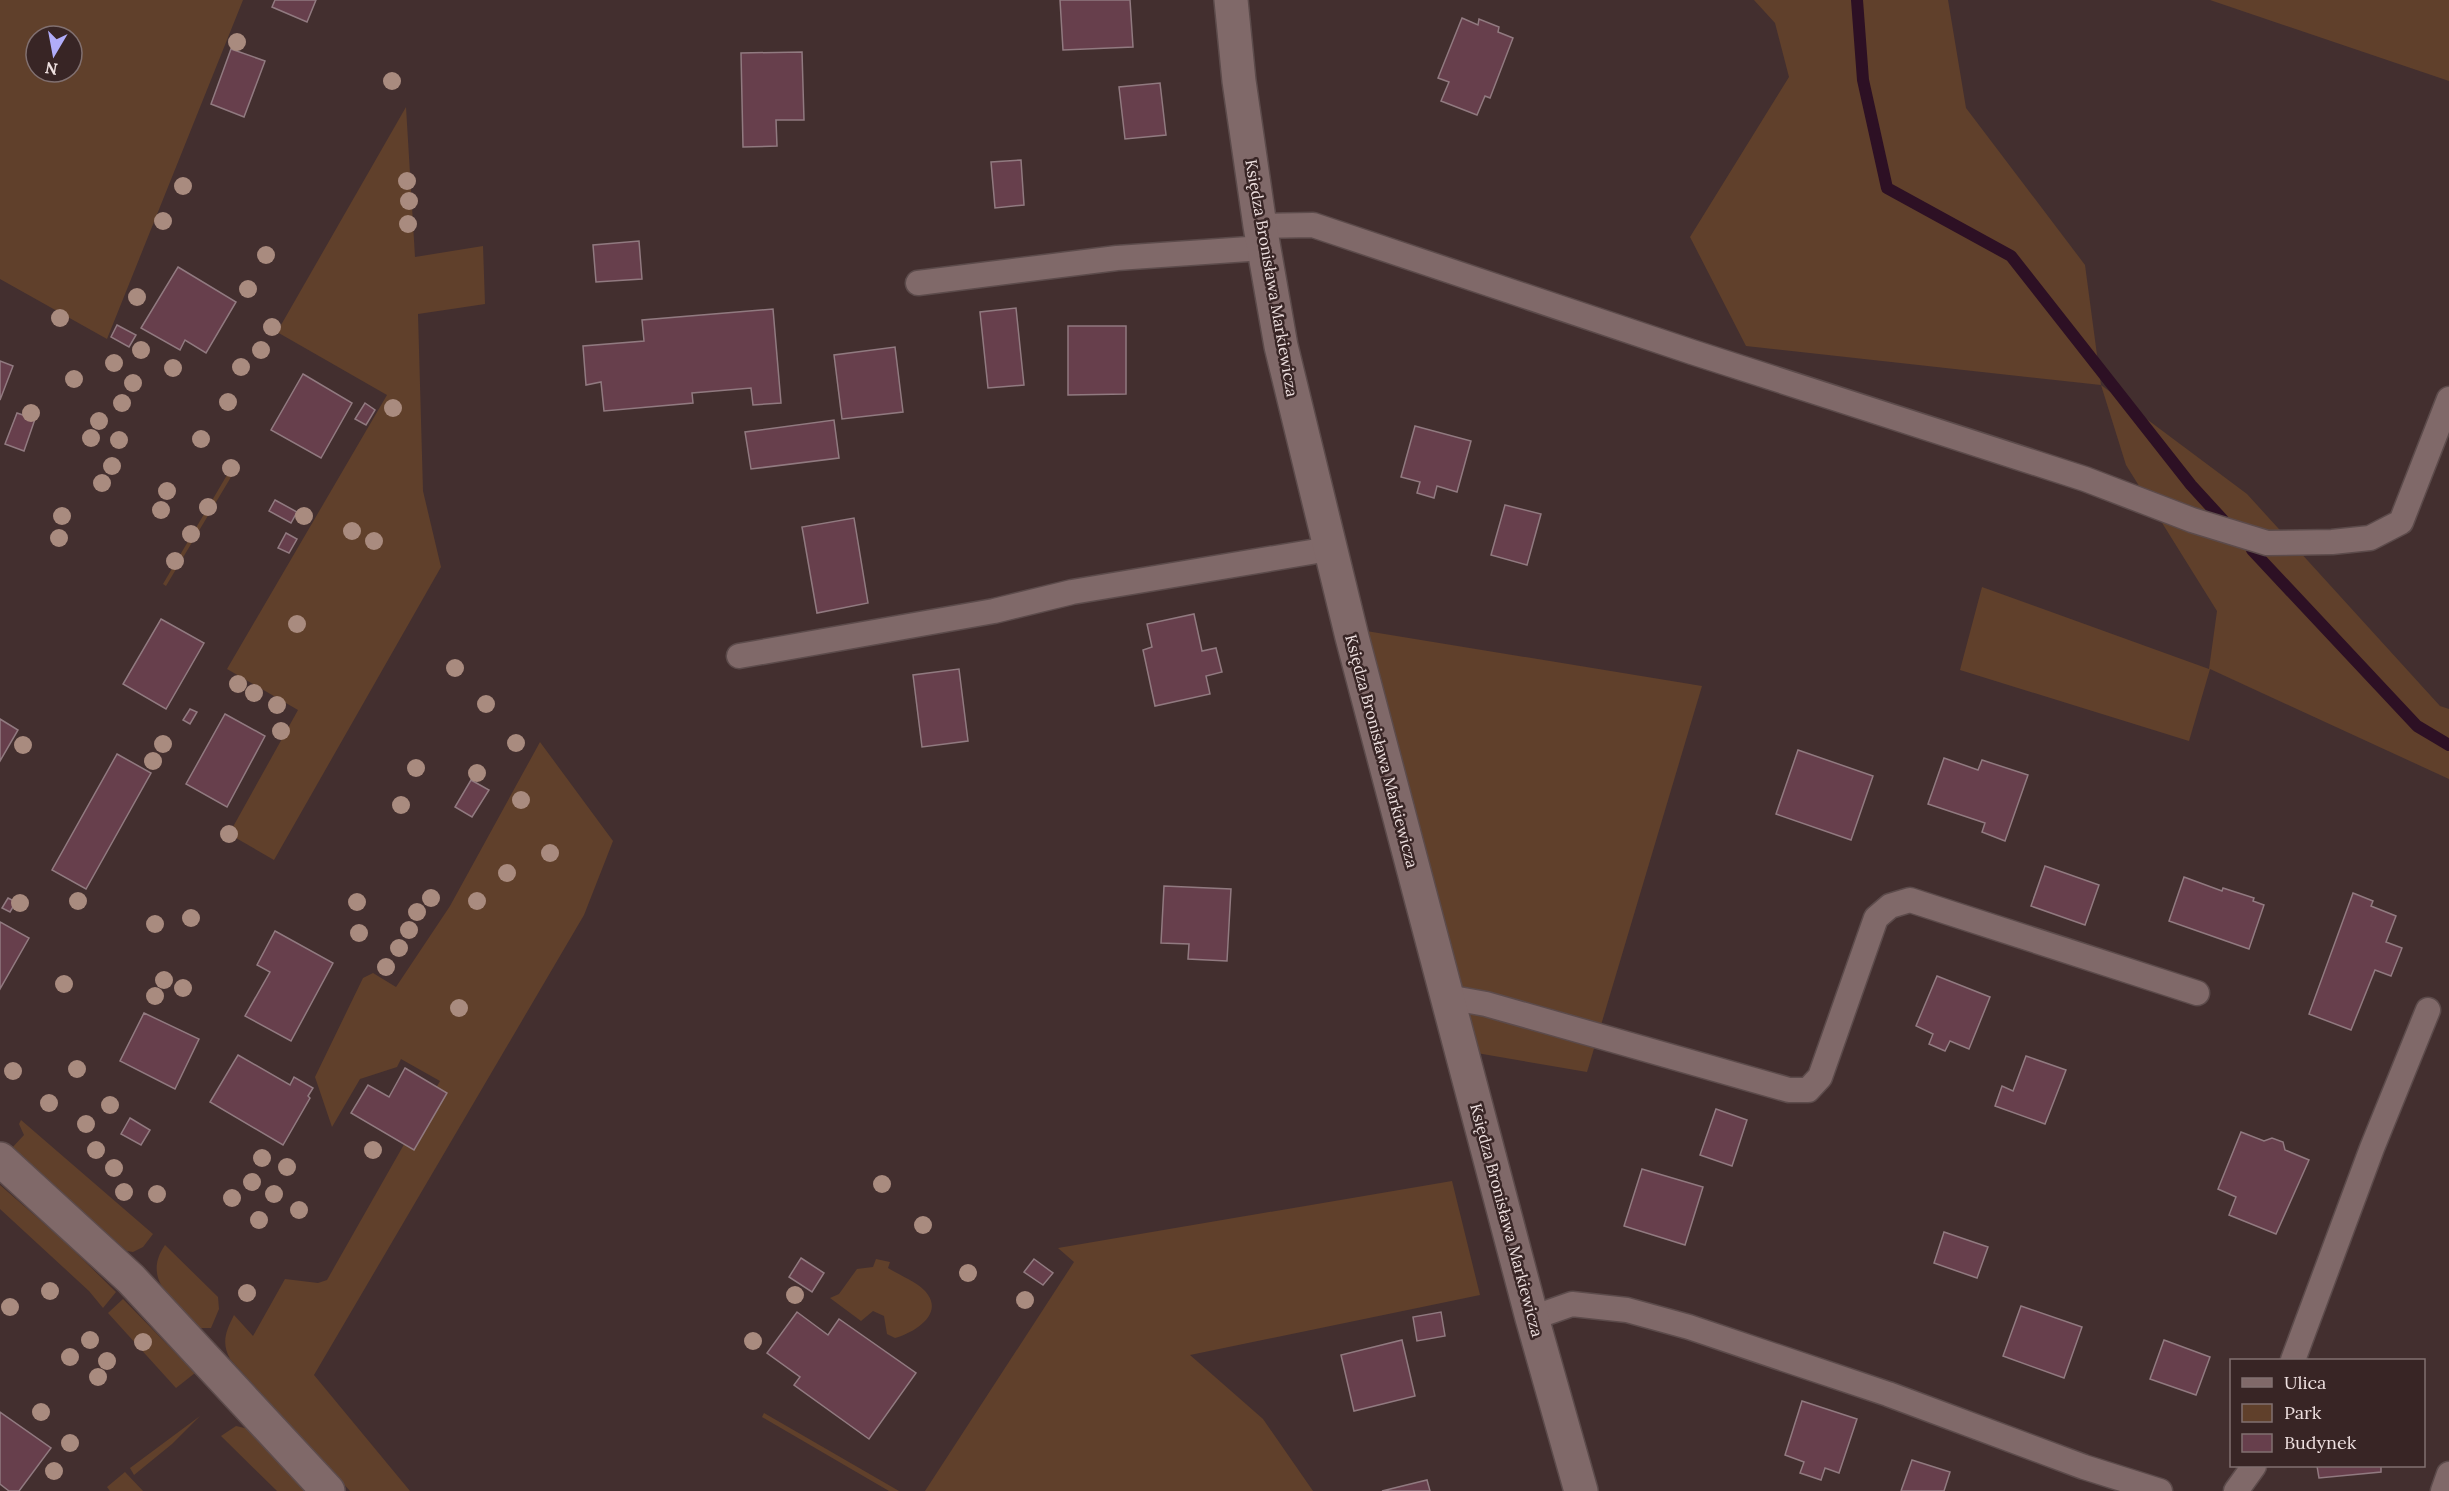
<svg xmlns="http://www.w3.org/2000/svg" width="2449" height="1491" font-family="Lora,serif">
<style>
.green{fill:#60402b;fill-rule:evenodd}
.lines{fill:none;stroke-linecap:round;stroke-linejoin:round}
.stream{stroke:#2d1024;stroke-width:12}
.building{fill:#673f4c;stroke:#917a80;stroke-width:1.5}
.service-casing{stroke:#5c4b4b;stroke-width:27}
.minor-casing{stroke:#5c4b4b;stroke-width:36}
.tertiary-casing{stroke:#5c4b4b;stroke-width:36}
.service{stroke:#806969;stroke-width:24}
.minor{stroke:#806969;stroke-width:33}
.tertiary{stroke:#806969;stroke-width:33}
.tree{fill:#a98b7f}
.labels{text-anchor:middle;dominant-baseline:central;stroke-width:5;stroke-linejoin:round;paint-order:stroke}
.street-label{font-size:16px;fill:#eee0e0;stroke:#382525}
</style>
<rect width="100%" height="100%" fill="#432f2f"/>
<g class="green">
<path d="M0,0h243l-136,339 -107,-60zM36,36h36v36h-36z"/>
<polygon points="1754,0 1948,0 1966,108 2085,265 2101,385 2247,494 2440,706 2449,709 2449,779 2210,669 2189,741 1960,670 1982,587 2209,669 2217,611 2126,465 2101,385 1746,346 1690,237 1789,77 1775,23"/>
<polygon points="2210,0 2449,0 2449,81"/>
<polygon points="406,107 415,257 483,246 485,304 418,314 423,491 441,567 274,860 229,834 298,710 227,669 387,395 277,332"/>
<polygon points="227,475 231,477 166,586 163,584"/>
<polygon points="1354,629 1702,686 1587,1072 1465,1051"/>
<path d="M540,742l73,99 -29,74 -270,460 96,116h-60l-120,-132c-9,-17 -4,-28 4,-44l19,21 32,-57 33,4 9,-3 113,-199 -39,-22 -4,8 -37,12 -28,48 -17,-50 48,-99 10,-5 23,14 54,-81z"/>
<polygon points="21,1120 153,1234 143,1247 133,1252 127,1251 11,1149 24,1135 19,1124"/>
<polygon points="1452,1181 1480,1295 1190,1355 1263,1419 1313,1491 925,1491 1074,1262 1058,1248"/>
<polygon points="0,1185 64,1241 116,1292 103,1308 89,1291 0,1209"/>
<path d="M165,1245l53,52 1,12 -8,19h-11c-23,-25 -60,-47 -35,-83z"/>
<path d="M876,1259l14,3 -2,6c11,7 27,13 36,22 23,23 -10,43 -29,48l-8,-4 -3,-18 -11,-5 -12,10 -31,-23 9,-4 18,-25 16,-2z"/>
<polygon points="123,1299 195,1373 176,1388 108,1313"/>
<polygon points="764,1413 899,1491 889,1491 762,1417"/>
<polygon points="200,1416 172,1444 134,1475 130,1468"/>
<polygon points="236,1426 249,1429 305,1491 277,1491 221,1436"/>
<polygon points="125,1472 143,1491 110,1491 107,1487"/>
</g>
<g class="lines">
<g class="stream">
<polyline points="1857,0 1863,80 1887,188 2011,256 2191,485 2223,520"/>
<polyline points="2252,550 2417,726 2449,745"/>
</g>
</g>
<g class="building">
<polygon points="275,0 316,0 307,22 272,7"/>
<polygon points="1060,0 1130,0 1133,47 1063,50"/>
<polygon points="1462,18 1478,25 1479,19 1499,27 1498,32 1513,38 1490,98 1485,96 1477,115 1441,101 1449,82 1438,78"/>
<polygon points="231,49 265,61 244,117 211,104"/>
<polygon points="802,52 804,120 776,120 777,146 743,147 741,53"/>
<polygon points="1160,83 1166,135 1125,139 1119,87"/>
<polygon points="1021,160 1024,205 995,208 991,162"/>
<polygon points="639,241 642,279 596,282 593,245"/>
<polygon points="178,267 236,302 206,353 185,340 180,350 141,328"/>
<polygon points="1016,308 1024,385 988,388 980,312"/>
<polygon points="773,309 781,403 753,405 751,388 692,393 693,403 604,411 601,382 586,385 583,346 644,341 642,320"/>
<polygon points="117,325 136,335 129,347 111,337"/>
<polygon points="1068,326 1126,326 1126,394 1068,395"/>
<polygon points="895,347 903,412 842,419 834,355"/>
<polygon points="0,361 13,366 0,400"/>
<polygon points="303,374 352,403 321,458 271,430"/>
<polygon points="365,403 375,410 366,425 355,419"/>
<polygon points="17,413 35,419 24,451 5,444"/>
<polygon points="834,420 839,458 751,469 745,432"/>
<polygon points="1415,426 1471,441 1457,492 1437,486 1434,498 1417,493 1420,482 1401,477"/>
<polygon points="275,500 297,512 291,523 269,511"/>
<polygon points="1505,505 1541,514 1527,565 1491,555"/>
<polygon points="854,518 868,603 817,613 802,527"/>
<polygon points="286,533 297,539 289,553 278,548"/>
<polygon points="1194,614 1202,651 1216,648 1222,672 1206,676 1210,694 1155,706 1143,650 1152,647 1147,624"/>
<polygon points="161,619 204,643 166,709 123,684"/>
<polygon points="959,669 968,741 922,747 913,675"/>
<polygon points="190,709 197,712 190,724 183,720"/>
<polygon points="225,714 265,736 227,807 186,784"/>
<polygon points="0,719 18,730 0,761"/>
<polygon points="1798,750 1873,776 1851,840 1776,814"/>
<polygon points="117,754 151,773 86,889 52,870"/>
<polygon points="1944,758 1978,770 1982,760 2028,775 2005,841 1982,832 1985,823 1928,804"/>
<polygon points="471,780 489,790 472,817 455,807"/>
<polygon points="2045,866 2099,885 2085,925 2031,906"/>
<polygon points="2184,877 2222,891 2223,888 2254,898 2253,901 2264,905 2249,949 2169,921"/>
<polygon points="1164,886 1231,889 1227,961 1188,959 1189,944 1161,943"/>
<polygon points="2353,893 2373,901 2371,906 2396,916 2386,942 2402,948 2391,976 2375,970 2351,1030 2309,1014"/>
<polygon points="8,898 16,902 10,912 2,908"/>
<polygon points="0,922 29,938 0,989"/>
<polygon points="275,931 333,963 291,1041 245,1016 270,972 257,965"/>
<polygon points="1937,976 1990,997 1969,1049 1950,1041 1945,1051 1929,1044 1933,1034 1916,1026"/>
<polygon points="144,1013 199,1039 175,1089 120,1061"/>
<polygon points="238,1055 290,1085 294,1077 313,1088 308,1096 310,1098 283,1145 210,1102"/>
<polygon points="2026,1056 2066,1070 2045,1124 1995,1106 2002,1086 2013,1091"/>
<polygon points="405,1068 447,1093 414,1150 351,1113 368,1085 389,1097"/>
<polygon points="1716,1109 1747,1120 1732,1166 1700,1155"/>
<polygon points="130,1118 150,1130 141,1145 121,1134"/>
<polygon points="2241,1132 2264,1141 2272,1138 2283,1142 2285,1150 2309,1160 2276,1234 2229,1215 2236,1197 2218,1189"/>
<polygon points="1642,1169 1703,1187 1685,1245 1624,1226"/>
<polygon points="1944,1232 1988,1247 1977,1278 1934,1263"/>
<polygon points="801,1258 824,1273 812,1292 789,1277"/>
<polygon points="1034,1259 1053,1273 1043,1285 1024,1272"/>
<polygon points="2021,1306 2082,1327 2064,1378 2003,1356"/>
<polygon points="797,1312 828,1335 839,1319 916,1373 869,1439 794,1385 800,1377 767,1353"/>
<polygon points="1441,1312 1445,1336 1417,1341 1413,1317"/>
<polygon points="1402,1340 1415,1396 1354,1411 1341,1355"/>
<polygon points="2164,1340 2210,1357 2196,1395 2150,1379"/>
<polygon points="1802,1401 1857,1419 1839,1473 1825,1468 1821,1480 1800,1473 1804,1462 1785,1455"/>
<polygon points="0,1412 51,1448 19,1491 9,1491 0,1484"/>
<polygon points="1912,1460 1950,1472 1944,1491 1901,1491"/>
<polygon points="2317,1466 2381,1466 2381,1472 2319,1478"/>
<polygon points="1427,1480 1430,1491 1382,1491"/>
</g>
<g class="lines">
<g class="service-casing">
<g id="service">
<polyline points="1260,226 1313,225 1692,352 2085,479 2192,520 2267,543 2332,542 2370,538 2401,522 2449,399"/>
<polyline points="918,283 1117,258 1263,248"/>
<polyline points="739,656 994,611 1072,592 1329,549"/>
<polyline points="1447,997 1486,1004 1789,1090 1808,1090 1820,1077 1876,918 1890,906 1910,900 2197,993"/>
<polyline points="1532,1318 1572,1304 1627,1310 1689,1327 1888,1394 2084,1467 2160,1491"/>
<polyline points="2293,1360 2372,1148 2428,1010"/>
<polyline points="2236,1491 2254,1466"/>
<polyline points="2443,1491 2449,1474"/>
</g>
</g>
<g class="minor-casing">
<polyline id="minor" points="1231,0 1239,81 1260,226 1281,346 1352,637 1532,1318 1581,1491"/>
</g>
<g class="tertiary-casing">
<polyline id="tertiary" points="0,1159 131,1279 328,1491"/>
</g>
<use href="#service" class="service"/>
<use href="#minor" class="minor"/>
<use href="#tertiary" class="tertiary"/>
</g>
<g class="tree">
<circle cx="237" cy="42" r="9"/>
<circle cx="392" cy="81" r="9"/>
<circle cx="407" cy="181" r="9"/>
<circle cx="183" cy="186" r="9"/>
<circle cx="409" cy="201" r="9"/>
<circle cx="163" cy="221" r="9"/>
<circle cx="408" cy="224" r="9"/>
<circle cx="266" cy="255" r="9"/>
<circle cx="248" cy="289" r="9"/>
<circle cx="137" cy="297" r="9"/>
<circle cx="60" cy="318" r="9"/>
<circle cx="272" cy="327" r="9"/>
<circle cx="141" cy="350" r="9"/>
<circle cx="261" cy="350" r="9"/>
<circle cx="114" cy="363" r="9"/>
<circle cx="241" cy="367" r="9"/>
<circle cx="173" cy="368" r="9"/>
<circle cx="74" cy="379" r="9"/>
<circle cx="133" cy="383" r="9"/>
<circle cx="228" cy="402" r="9"/>
<circle cx="122" cy="403" r="9"/>
<circle cx="393" cy="408" r="9"/>
<circle cx="31" cy="413" r="9"/>
<circle cx="99" cy="421" r="9"/>
<circle cx="91" cy="438" r="9"/>
<circle cx="201" cy="439" r="9"/>
<circle cx="119" cy="440" r="9"/>
<circle cx="112" cy="466" r="9"/>
<circle cx="231" cy="468" r="9"/>
<circle cx="102" cy="483" r="9"/>
<circle cx="167" cy="491" r="9"/>
<circle cx="208" cy="507" r="9"/>
<circle cx="161" cy="510" r="9"/>
<circle cx="62" cy="516" r="9"/>
<circle cx="304" cy="516" r="9"/>
<circle cx="352" cy="531" r="9"/>
<circle cx="191" cy="534" r="9"/>
<circle cx="59" cy="538" r="9"/>
<circle cx="374" cy="541" r="9"/>
<circle cx="175" cy="561" r="9"/>
<circle cx="297" cy="624" r="9"/>
<circle cx="455" cy="668" r="9"/>
<circle cx="238" cy="684" r="9"/>
<circle cx="254" cy="693" r="9"/>
<circle cx="486" cy="704" r="9"/>
<circle cx="277" cy="705" r="9"/>
<circle cx="281" cy="731" r="9"/>
<circle cx="516" cy="743" r="9"/>
<circle cx="163" cy="744" r="9"/>
<circle cx="23" cy="745" r="9"/>
<circle cx="153" cy="761" r="9"/>
<circle cx="416" cy="768" r="9"/>
<circle cx="477" cy="773" r="9"/>
<circle cx="521" cy="800" r="9"/>
<circle cx="401" cy="805" r="9"/>
<circle cx="229" cy="834" r="9"/>
<circle cx="550" cy="853" r="9"/>
<circle cx="507" cy="873" r="9"/>
<circle cx="431" cy="898" r="9"/>
<circle cx="78" cy="901" r="9"/>
<circle cx="477" cy="901" r="9"/>
<circle cx="357" cy="902" r="9"/>
<circle cx="20" cy="903" r="9"/>
<circle cx="417" cy="912" r="9"/>
<circle cx="191" cy="918" r="9"/>
<circle cx="155" cy="924" r="9"/>
<circle cx="409" cy="930" r="9"/>
<circle cx="359" cy="933" r="9"/>
<circle cx="399" cy="948" r="9"/>
<circle cx="386" cy="967" r="9"/>
<circle cx="164" cy="980" r="9"/>
<circle cx="64" cy="984" r="9"/>
<circle cx="183" cy="988" r="9"/>
<circle cx="155" cy="996" r="9"/>
<circle cx="459" cy="1008" r="9"/>
<circle cx="77" cy="1069" r="9"/>
<circle cx="13" cy="1071" r="9"/>
<circle cx="49" cy="1103" r="9"/>
<circle cx="110" cy="1105" r="9"/>
<circle cx="86" cy="1124" r="9"/>
<circle cx="96" cy="1150" r="9"/>
<circle cx="373" cy="1150" r="9"/>
<circle cx="262" cy="1158" r="9"/>
<circle cx="287" cy="1167" r="9"/>
<circle cx="114" cy="1168" r="9"/>
<circle cx="252" cy="1182" r="9"/>
<circle cx="882" cy="1184" r="9"/>
<circle cx="124" cy="1192" r="9"/>
<circle cx="157" cy="1194" r="9"/>
<circle cx="274" cy="1194" r="9"/>
<circle cx="232" cy="1198" r="9"/>
<circle cx="299" cy="1210" r="9"/>
<circle cx="259" cy="1220" r="9"/>
<circle cx="923" cy="1225" r="9"/>
<circle cx="968" cy="1273" r="9"/>
<circle cx="50" cy="1291" r="9"/>
<circle cx="247" cy="1293" r="9"/>
<circle cx="795" cy="1295" r="9"/>
<circle cx="1025" cy="1300" r="9"/>
<circle cx="10" cy="1307" r="9"/>
<circle cx="90" cy="1340" r="9"/>
<circle cx="753" cy="1341" r="9"/>
<circle cx="143" cy="1342" r="9"/>
<circle cx="70" cy="1357" r="9"/>
<circle cx="107" cy="1361" r="9"/>
<circle cx="98" cy="1377" r="9"/>
<circle cx="41" cy="1412" r="9"/>
<circle cx="70" cy="1443" r="9"/>
<circle cx="54" cy="1471" r="9"/>
</g>
<g class="labels">
<g class="street-label">
<text transform="translate(1272 278) rotate(80)">Księdza Bronisława Markiewicza</text>
<text transform="translate(1382 751) rotate(75)">Księdza Bronisława Markiewicza</text>
<text transform="translate(1507 1220) rotate(75)">Księdza Bronisława Markiewicza</text>
</g>
</g>
<rect x="2230" y="1359" width="195" height="108" fill="#382525" stroke="#817070" stroke-width="1.5"/>
<rect x="2242" y="1378" width="30" height="9" fill="#806969" stroke="#817070" stroke-width="1.5"/>
<text x="2284" y="1389" font-size="18" fill="#eee0e0">Ulica</text>
<rect x="2242" y="1404" width="30" height="18" fill="#60402b" stroke="#817070" stroke-width="1.5"/>
<text x="2284" y="1419" font-size="18" fill="#eee0e0">Park</text>
<rect x="2242" y="1434" width="30" height="18" fill="#673f4c" stroke="#817070" stroke-width="1.5"/>
<text x="2284" y="1449" font-size="18" fill="#eee0e0">Budynek</text>
<g transform="translate(54 54) rotate(190)"><circle r="28" fill="#382525" stroke="#817070" stroke-width="1.5"/>
<path d="M0-4.5L10 22L0 15L-10 22Z" fill="#b1adfa"/>
<text y="-9" font-size="16" font-weight="bold" text-anchor="middle" fill="#eee0e0">N</text>
</g>
</svg>
